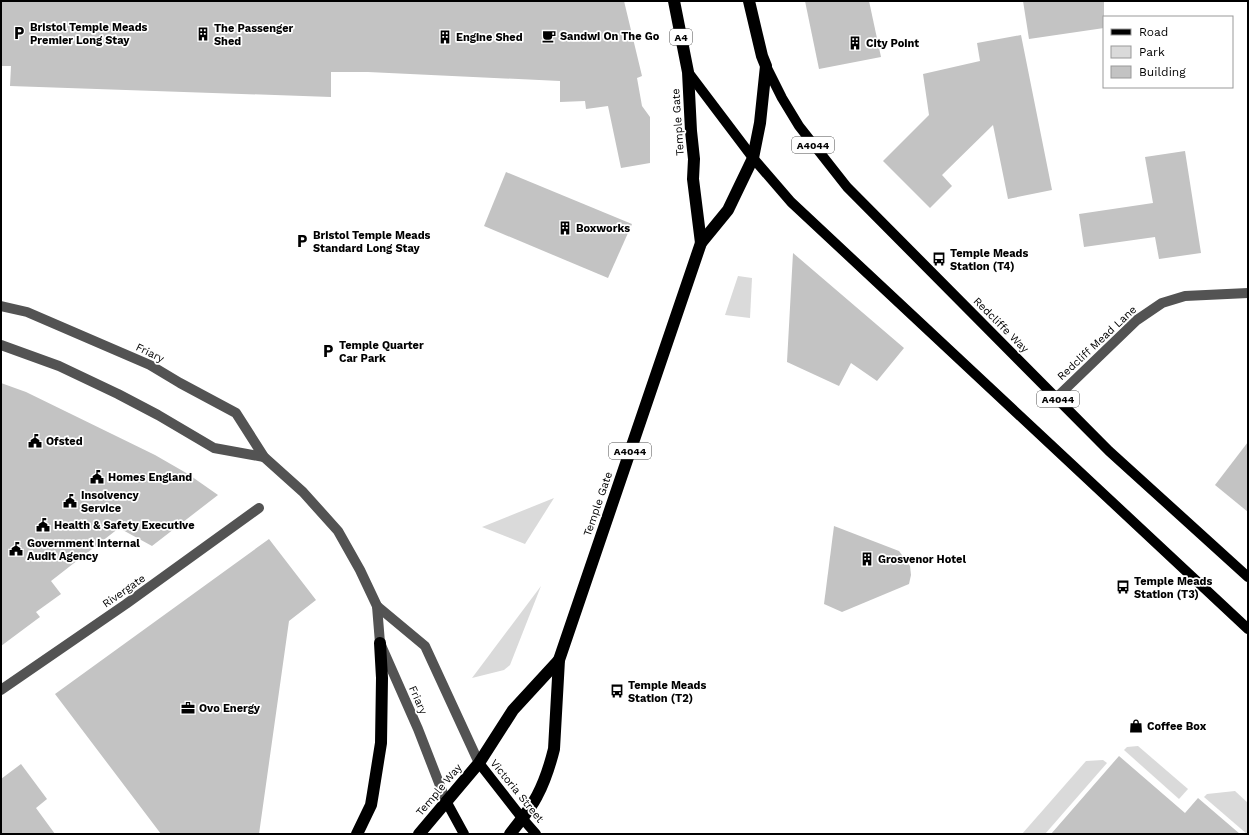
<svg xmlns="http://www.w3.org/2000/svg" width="1249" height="835" font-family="'Work Sans',sans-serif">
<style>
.green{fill:#dadada}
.building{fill:#c3c3c3}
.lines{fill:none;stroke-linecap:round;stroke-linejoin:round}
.minor{stroke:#535353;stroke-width:10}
.major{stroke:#000;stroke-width:10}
.highway{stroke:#000;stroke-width:12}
.labels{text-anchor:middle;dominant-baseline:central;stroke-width:3.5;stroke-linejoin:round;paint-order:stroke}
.shield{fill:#fff;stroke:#4c4c4c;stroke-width:1}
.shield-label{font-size:10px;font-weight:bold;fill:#000}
.poi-label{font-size:11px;font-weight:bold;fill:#000;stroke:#fff;text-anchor:start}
.street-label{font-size:11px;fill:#000;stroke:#fff}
</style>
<rect width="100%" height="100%" fill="#fff"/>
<g class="green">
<polygon points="738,276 752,278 750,318 725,315"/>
<polygon points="554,498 525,544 482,527"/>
<polygon points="541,586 510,665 504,670 472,678"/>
<polygon points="1138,746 1188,789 1179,799 1124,750 1127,747"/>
<polygon points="1103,760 1107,763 1045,834 1022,834 1086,761"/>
<polygon points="1235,791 1248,803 1248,834 1247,834 1204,797 1207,794"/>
</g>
<g class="building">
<polygon points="1,1 624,1 642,76 637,78 642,106 650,117 650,163 621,168 608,106 586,109 585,101 560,102 560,81 368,72 331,72 331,97 10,86 11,66 1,66"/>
<polygon points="805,1 869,1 881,57 819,69"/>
<polygon points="1023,1 1104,1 1104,28 1029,39"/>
<polygon points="1021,35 1052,190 1008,199 993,125 942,175 952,186 930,208 883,161 929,115 923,74 980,61 977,43"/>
<polygon points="1185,151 1201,253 1159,259 1155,237 1084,247 1079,214 1153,203 1145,157"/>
<polygon points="506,172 632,224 608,278 484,226"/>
<polygon points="793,253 904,348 877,381 851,363 839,386 787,362"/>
<polygon points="1,383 26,392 155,455 188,474 218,495 152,546 119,528 51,581 61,594 36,612 40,617 1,646"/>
<polygon points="1248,442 1248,512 1215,485"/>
<polygon points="834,526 899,551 910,566 911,575 909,584 842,612 824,604"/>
<polygon points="269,539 316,600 289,621 259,834 161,834 55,694"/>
<polygon points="1119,756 1185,813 1198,798 1240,834 1051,834"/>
<polygon points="21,764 47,799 36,808 55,834 1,834 1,779"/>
</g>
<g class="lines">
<g class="minor">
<polyline points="1,306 27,312 150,365 180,383 236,413 264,457 303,492 338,531 360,570 377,606 380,643 418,729 446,801"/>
<polyline points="1,345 59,366 118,394 158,415 214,448 264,457"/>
<polyline points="1056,398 1137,320 1162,303 1185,296 1248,293"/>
<polyline points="377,606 425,646 479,763"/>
<polyline points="1,690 126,604 259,508"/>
</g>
<g class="major">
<polyline points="766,66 782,98 799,126 847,187 1109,451 1248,577"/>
<polyline points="688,72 753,158 791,202 1248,629"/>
<polyline points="479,763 522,818 536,834"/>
<polyline points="446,801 464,834"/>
</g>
<g class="highway">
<polyline points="674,1 688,72 691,131 694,159 693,179 701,243"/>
<polyline points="357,834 371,805 373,793 381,743 382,678 380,643"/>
<polyline points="419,834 479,763 513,710 559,660"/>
<path d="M510,834c9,-12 20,-24 27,-38 8,-15 13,-31 17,-47l5,-89 142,-417 27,-33 25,-52 7,-35 6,-57 -4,-10 -13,-55"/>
</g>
</g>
<defs>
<g id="parking-bare" transform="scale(1.08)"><path d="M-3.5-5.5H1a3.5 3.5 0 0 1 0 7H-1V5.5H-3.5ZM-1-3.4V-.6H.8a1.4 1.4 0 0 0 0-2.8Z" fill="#000" stroke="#fff" stroke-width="2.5" paint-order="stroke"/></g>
<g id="building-bare" transform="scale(1.08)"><path d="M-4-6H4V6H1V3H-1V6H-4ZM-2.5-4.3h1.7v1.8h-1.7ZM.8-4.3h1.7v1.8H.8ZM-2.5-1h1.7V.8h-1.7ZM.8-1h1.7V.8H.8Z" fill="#000" stroke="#fff" stroke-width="2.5" paint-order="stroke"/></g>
<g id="cafe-bare" transform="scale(1.08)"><path d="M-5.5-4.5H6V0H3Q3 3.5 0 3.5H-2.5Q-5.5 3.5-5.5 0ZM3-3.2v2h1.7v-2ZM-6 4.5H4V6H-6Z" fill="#000" stroke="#fff" stroke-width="2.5" paint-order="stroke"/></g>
<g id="bus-bare" transform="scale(1.08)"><path d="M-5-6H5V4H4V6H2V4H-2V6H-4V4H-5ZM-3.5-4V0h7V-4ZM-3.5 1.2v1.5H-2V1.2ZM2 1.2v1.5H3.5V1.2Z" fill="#000" stroke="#fff" stroke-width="2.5" paint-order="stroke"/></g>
<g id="civic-bare" transform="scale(1.08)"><path d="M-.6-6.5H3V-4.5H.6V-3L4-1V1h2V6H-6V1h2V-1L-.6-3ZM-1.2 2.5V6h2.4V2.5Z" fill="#000" stroke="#fff" stroke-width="2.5" paint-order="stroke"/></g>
<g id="office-bare" transform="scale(1.08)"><path d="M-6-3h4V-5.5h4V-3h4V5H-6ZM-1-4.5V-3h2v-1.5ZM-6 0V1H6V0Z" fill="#000" stroke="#fff" stroke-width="2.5" paint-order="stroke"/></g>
<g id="shop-bare" transform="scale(1.08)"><path d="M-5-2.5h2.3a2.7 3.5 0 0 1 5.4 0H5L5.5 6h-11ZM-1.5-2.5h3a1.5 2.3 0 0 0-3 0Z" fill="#000" stroke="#fff" stroke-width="2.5" paint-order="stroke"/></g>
</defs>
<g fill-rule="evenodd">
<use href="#parking-bare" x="19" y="33"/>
<use href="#building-bare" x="203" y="34"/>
<use href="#cafe-bare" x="549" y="36"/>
<use href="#building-bare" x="445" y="37"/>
<use href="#building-bare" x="855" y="43"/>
<use href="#building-bare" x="565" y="228"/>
<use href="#parking-bare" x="302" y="241"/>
<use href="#bus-bare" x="939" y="259"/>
<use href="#parking-bare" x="328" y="351"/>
<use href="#civic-bare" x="35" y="441"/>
<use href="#civic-bare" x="97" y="477"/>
<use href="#civic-bare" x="70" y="501"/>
<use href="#civic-bare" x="43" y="525"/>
<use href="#civic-bare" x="16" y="549"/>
<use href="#building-bare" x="867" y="559"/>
<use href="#bus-bare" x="1123" y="587"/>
<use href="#bus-bare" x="617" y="691"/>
<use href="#office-bare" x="188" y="708"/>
<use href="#shop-bare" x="1136" y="726"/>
</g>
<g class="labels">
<g class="shield">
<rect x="670" y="29" width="22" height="16" rx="3"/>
<rect x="792" y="137" width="42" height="16" rx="3"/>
<rect x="1037" y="391" width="42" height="16" rx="3"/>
<rect x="609" y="443" width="42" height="16" rx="3"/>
</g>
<g class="shield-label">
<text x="681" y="37">A4</text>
<text x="813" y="145">A4044</text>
<text x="1058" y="399">A4044</text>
<text x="630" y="451">A4044</text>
</g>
<g class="poi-label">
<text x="30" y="27">Bristol Temple Meads<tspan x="30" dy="13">Premier Long Stay</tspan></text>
<text x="214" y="28">The Passenger<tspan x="214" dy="13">Shed</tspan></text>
<text x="560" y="36">Sandwi On The Go</text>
<text x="456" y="37">Engine Shed</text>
<text x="866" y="43">City Point</text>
<text x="576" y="228">Boxworks</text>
<text x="313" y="235">Bristol Temple Meads<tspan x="313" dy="13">Standard Long Stay</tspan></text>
<text x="950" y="253">Temple Meads<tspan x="950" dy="13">Station (T4)</tspan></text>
<text x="339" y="345">Temple Quarter<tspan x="339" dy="13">Car Park</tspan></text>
<text x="46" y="441">Ofsted</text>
<text x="108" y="477">Homes England</text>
<text x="81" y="495">Insolvency<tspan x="81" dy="13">Service</tspan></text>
<text x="54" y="525">Health &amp; Safety Executive</text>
<text x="27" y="543">Government Internal<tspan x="27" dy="13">Audit Agency</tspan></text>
<text x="878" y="559">Grosvenor Hotel</text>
<text x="1134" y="581">Temple Meads<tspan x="1134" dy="13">Station (T3)</tspan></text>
<text x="628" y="685">Temple Meads<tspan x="628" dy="13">Station (T2)</tspan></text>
<text x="199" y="708">Ovo Energy</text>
<text x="1147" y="726">Coffee Box</text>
</g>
<g class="street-label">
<text transform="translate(678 122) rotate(-94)">Temple Gate</text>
<text transform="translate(1001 325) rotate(45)">Redcliffe Way</text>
<text transform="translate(1097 343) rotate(-43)">Redcliff Mead Lane</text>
<text transform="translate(150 353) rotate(26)">Friary</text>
<text transform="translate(598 504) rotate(-71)">Temple Gate</text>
<text transform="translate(124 591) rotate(-35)">Rivergate</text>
<text transform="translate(418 700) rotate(66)">Friary</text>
<text transform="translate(439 790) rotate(-50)">Temple Way</text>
<text transform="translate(517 791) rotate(51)">Victoria Street</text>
</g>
</g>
<rect width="1249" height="835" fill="none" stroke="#000000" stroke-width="4"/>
<rect x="1103" y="16" width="130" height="72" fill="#ffffff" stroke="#999999"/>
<rect x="1111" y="29" width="20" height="6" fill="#000000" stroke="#999999"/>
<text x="1139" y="36" font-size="12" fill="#000000">Road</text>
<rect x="1111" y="46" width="20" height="12" fill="#dadada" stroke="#999999"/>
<text x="1139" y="56" font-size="12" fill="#000000">Park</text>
<rect x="1111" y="66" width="20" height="12" fill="#c3c3c3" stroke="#999999"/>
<text x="1139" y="76" font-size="12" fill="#000000">Building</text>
</svg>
